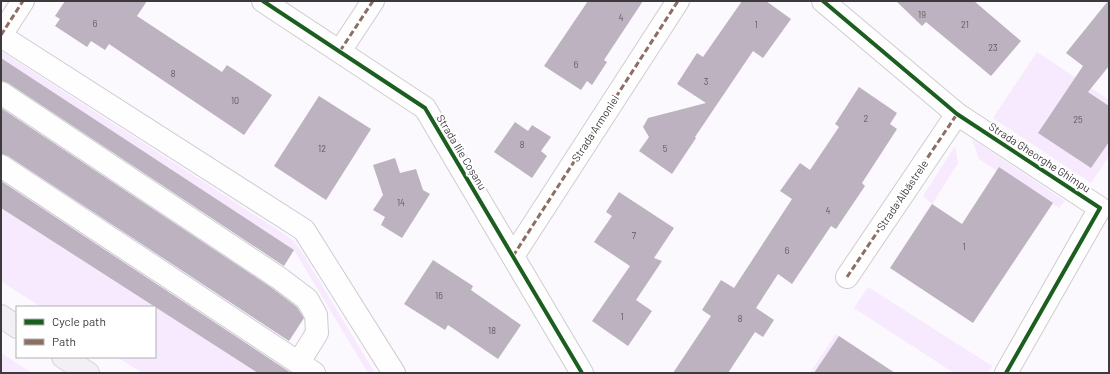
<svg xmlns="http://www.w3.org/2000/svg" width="1110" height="374" font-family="Barlow,sans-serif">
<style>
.green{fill:#f7e9fe}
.building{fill:#bcb2c0}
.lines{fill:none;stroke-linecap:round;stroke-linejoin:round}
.minor-casing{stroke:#ceccd0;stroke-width:24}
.major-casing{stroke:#d7d5d8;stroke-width:24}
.minor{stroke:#fefeff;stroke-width:22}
.major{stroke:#f2f0f4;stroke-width:22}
.quiet{stroke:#8d6e63;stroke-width:3;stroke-dasharray:6 3;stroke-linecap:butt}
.cycleway-casing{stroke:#fff;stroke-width:6}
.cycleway{stroke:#1b5e20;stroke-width:4}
.labels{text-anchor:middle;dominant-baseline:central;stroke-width:4;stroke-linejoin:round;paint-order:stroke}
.number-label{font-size:9px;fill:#5d585e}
.street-label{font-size:11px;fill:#3d3a3e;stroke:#fff}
</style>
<rect width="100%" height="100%" fill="#fbf9fd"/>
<g class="green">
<polygon points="1,51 292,239 300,249 375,373 368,373 294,250 1,58"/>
<polygon points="1037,52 1109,100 1109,106 1038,133 1091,168 1109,142 1109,156 1091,183 993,118"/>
<polygon points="972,139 1065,201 1059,208 999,168 997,171 979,159"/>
<polygon points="955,146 958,163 932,204 923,196"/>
<polygon points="1,208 258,373 142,373 117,357 155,357 155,307 41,307 1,281"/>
<polygon points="868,287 992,366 987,373 954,373 854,308"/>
<polygon points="836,334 839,336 814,373 810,373"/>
<polygon points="1,353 32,373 1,373"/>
</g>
<g class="building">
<polygon points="65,1 147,1 137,16 222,72 227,65 272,95 244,135 109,44 105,50 91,41 87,47 55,26 60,19 55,16"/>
<polygon points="588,1 643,1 604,60 607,62 592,85 587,81 581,90 544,66"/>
<polygon points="742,1 766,1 791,19 763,58 753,51 695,137 696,138 672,174 639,151 649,137 643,127 648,118 706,103 677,84 697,53 703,57"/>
<polygon points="896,1 974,1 1021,41 991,76 926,22 922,26"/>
<polygon points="1108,1 1109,66 1088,92 1109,106 1109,142 1091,168 1038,133 1083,66 1066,53"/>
<polygon points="1,58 294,250 284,266 8,83 1,81"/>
<polygon points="859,87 897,113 890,124 897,129 862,183 865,186 836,229 831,226 792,284 778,274 756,308 774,320 763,337 755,332 728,373 673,373 711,316 702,310 721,280 734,288 792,199 780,191 800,163 810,170 839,127 835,124"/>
<polygon points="319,96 371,129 326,200 274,166"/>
<polygon points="1,108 272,288 297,307 304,318 289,341 8,156 1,154"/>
<polygon points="515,122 528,131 532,125 551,137 541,151 547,156 532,178 494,152"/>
<polygon points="395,158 400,173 416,169 423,190 430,194 402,238 381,225 385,217 373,210 383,195 373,165"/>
<polygon points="999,167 1053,203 973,323 890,268 932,204 962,224"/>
<polygon points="1,181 291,373 258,373 1,208"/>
<polygon points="619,192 674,228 654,258 662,261 636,300 652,311 628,346 592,321 630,266 594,242 612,216 606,212"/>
<polygon points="433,260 473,286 471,290 521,325 498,359 448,325 445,330 404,304"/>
<polygon points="839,336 895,373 814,373"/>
</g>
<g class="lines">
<g class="minor-casing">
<g id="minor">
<polyline points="263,1 425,108 582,373"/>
<polyline points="823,1 957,114 1100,208 1006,373"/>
<polyline points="1,35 23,1"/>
<polyline points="1,36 304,230 394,373"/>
<polyline points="340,51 373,1"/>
<polyline points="1,93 279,278 307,299 316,315 317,333 299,362"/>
<polyline points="1,166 314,373"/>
<polyline points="513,256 678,1"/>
<polyline points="847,277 957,114"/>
</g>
</g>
<g class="major-casing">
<g id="major">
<polyline points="1,316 17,327"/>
<polyline points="63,357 88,373"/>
</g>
</g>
<use href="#minor" class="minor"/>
<use href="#major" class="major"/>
<g class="quiet">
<polyline points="1,35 23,1"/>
<polyline points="340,51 373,1"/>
<polyline points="513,256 678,1"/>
<polyline points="847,277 957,114"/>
</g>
<g class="cycleway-casing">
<g id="cycleway">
<polyline points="263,1 425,108 582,373"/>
<polyline points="823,1 957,114 1100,208 1006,373"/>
</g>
</g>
<use href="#cycleway" class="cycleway"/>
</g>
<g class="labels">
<g class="number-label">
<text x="922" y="14">19</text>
<text x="621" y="17">4</text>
<text x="95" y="23">6</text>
<text x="756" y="24">1</text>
<text x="965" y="24">21</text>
<text x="993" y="47">23</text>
<text x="576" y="64">6</text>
<text x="173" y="73">8</text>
<text x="706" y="81">3</text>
<text x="235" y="100">10</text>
<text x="866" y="118">2</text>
<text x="1078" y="119">25</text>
<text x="522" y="144">8</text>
<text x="322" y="148">12</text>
<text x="665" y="148">5</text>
<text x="401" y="202">14</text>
<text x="828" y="210">4</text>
<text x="634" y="235">7</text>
<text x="964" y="246">1</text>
<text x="787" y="250">6</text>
<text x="439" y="295">16</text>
<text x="622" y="316">1</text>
<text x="740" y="318">8</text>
<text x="492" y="330">18</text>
</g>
<g class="street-label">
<text transform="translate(595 128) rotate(-57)">Strada Armoniei</text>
<text transform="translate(462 152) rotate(59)">Strada Ilie Coșanu</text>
<text transform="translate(1040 157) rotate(33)">Strada Gheorghe Ghimpu</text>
<text transform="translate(902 195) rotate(-56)">Strada Albăstrele</text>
</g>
</g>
<rect width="1110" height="374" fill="none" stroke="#3d3a3e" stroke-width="4"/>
<rect x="16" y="306" width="140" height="52" fill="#ffffff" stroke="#b1b0b2"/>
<rect x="24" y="319" width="20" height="6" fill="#1b5e20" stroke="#b1b0b2"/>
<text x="52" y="326" font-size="12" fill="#3d3a3e">Cycle path</text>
<rect x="24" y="339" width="20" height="6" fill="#8d6e63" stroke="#b1b0b2"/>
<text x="52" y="346" font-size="12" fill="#3d3a3e">Path</text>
</svg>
